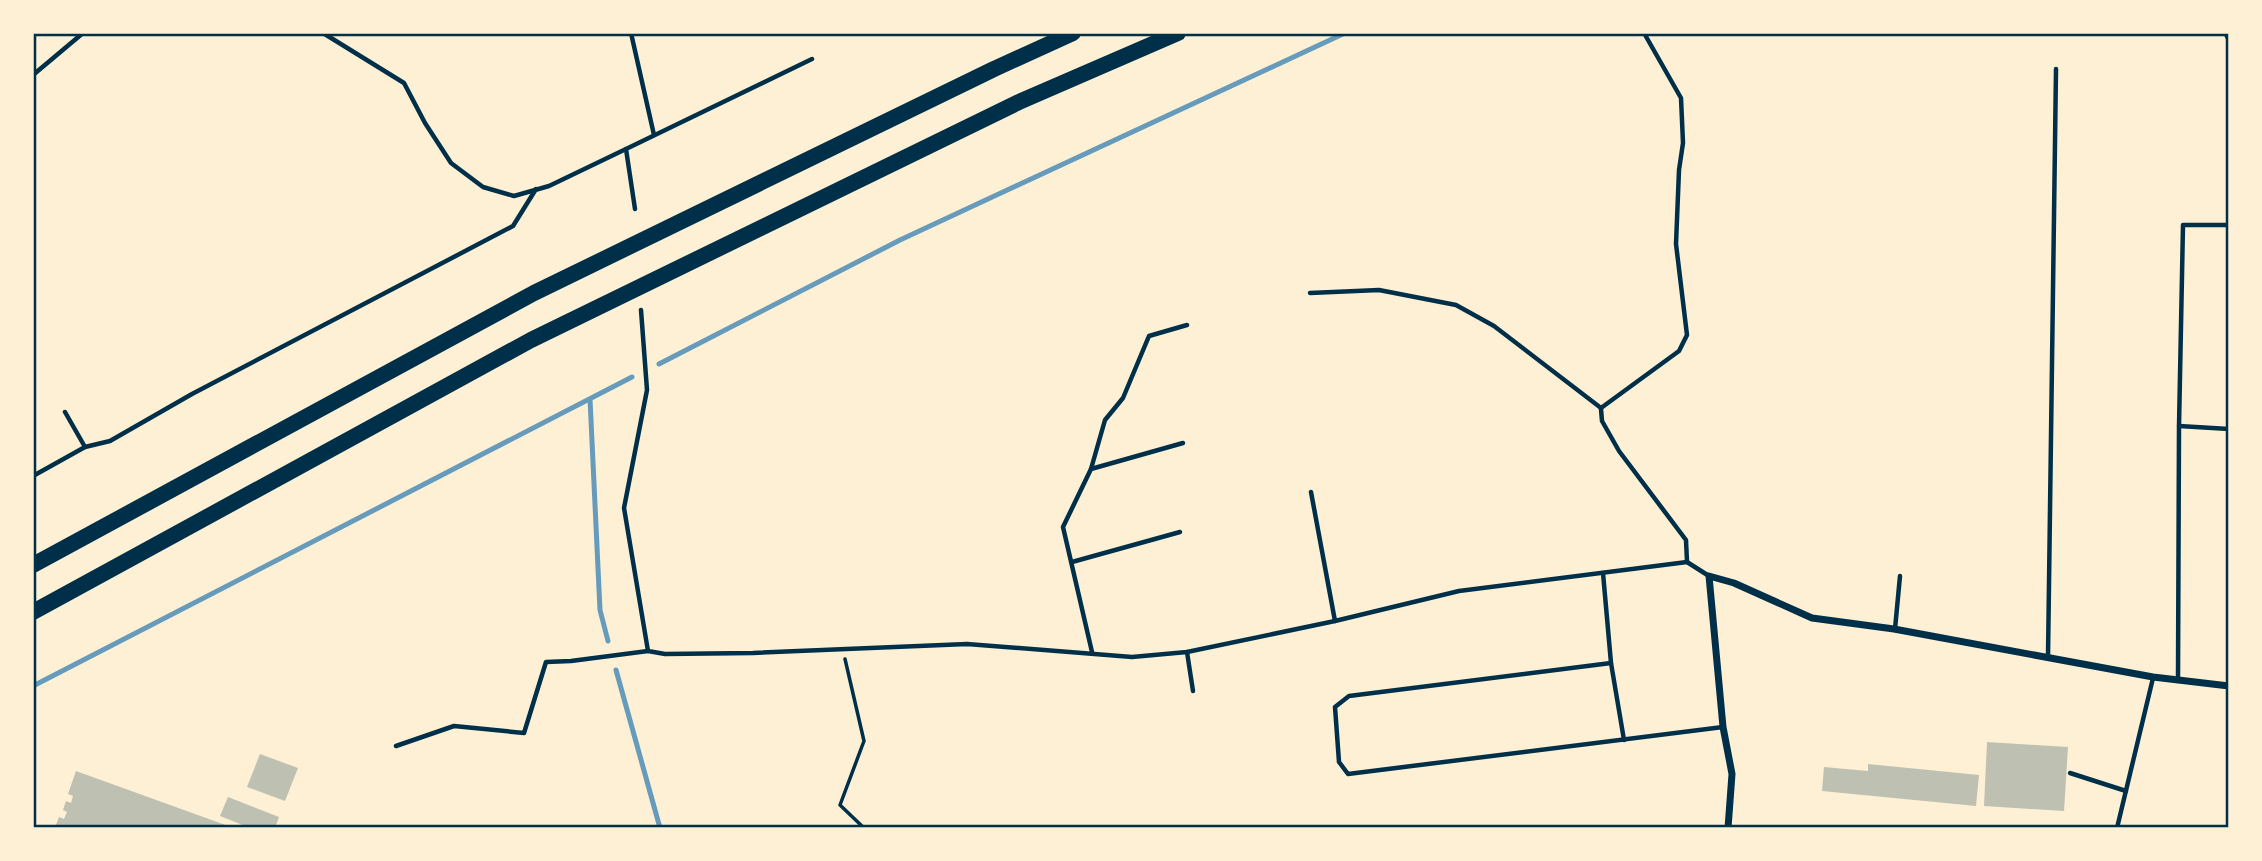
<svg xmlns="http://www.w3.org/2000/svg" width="2262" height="861" font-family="'Alegreya Sans',sans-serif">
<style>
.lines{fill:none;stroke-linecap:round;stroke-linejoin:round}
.stream{stroke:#669bbc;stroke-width:5}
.building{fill:#bec0b2}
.path{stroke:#003049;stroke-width:3.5}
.service{stroke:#003049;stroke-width:4.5}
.minor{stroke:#003049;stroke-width:7}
.motorway{stroke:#003049;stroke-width:16}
.neatline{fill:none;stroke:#003049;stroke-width:2.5}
</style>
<rect width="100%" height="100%" fill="#fdf0d5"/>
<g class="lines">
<g class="stream">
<polyline points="659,364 900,240 1345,33"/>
<polyline points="590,399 600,610 608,641"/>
<polyline points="616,670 660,828"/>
<polyline points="33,686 632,377"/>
</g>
</g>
<g class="building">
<polygon points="1987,742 2068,747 2064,811 1984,806"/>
<polygon points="260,754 298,768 285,801 247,787"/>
<polygon points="1868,764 1979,775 1976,806 1822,791 1824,767 1868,771"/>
<polygon points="76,771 231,827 231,828 62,828 56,825 59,817 64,819 67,812 63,810 66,801 71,803 73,796 68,794"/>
<polygon points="228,797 279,817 275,828 250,828 220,816"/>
</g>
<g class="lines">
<g class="path">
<polyline points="2225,33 2229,42"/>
<polyline points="845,659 864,741 840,805 864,828"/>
</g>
<g class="service">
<polyline points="323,33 404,83 425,123 451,163 483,187 514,196 549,186 626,149"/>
<polyline points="631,33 654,135"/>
<polyline points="33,75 83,33"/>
<polyline points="635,209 626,149 812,59"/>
<polyline points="1310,293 1379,290 1456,305 1494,326 1601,408"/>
<polyline points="641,310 647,390 624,508 648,651 665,654 753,653 967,644 1132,657 1187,652 1335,621 1459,591 1687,562 1709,576"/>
<polyline points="1601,408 1679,351 1687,335 1676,244 1679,170 1683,143 1681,98 1644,33"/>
<polyline points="1601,409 1602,421 1619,451 1686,540 1687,562"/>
<polyline points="65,412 85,447 110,441 192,394 513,226 536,189"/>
<polyline points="2179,426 2229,429"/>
<polyline points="1091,469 1183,443"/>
<polyline points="33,476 85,447"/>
<polyline points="1311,492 1335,621"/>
<polyline points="1072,562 1180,532"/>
<polyline points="1603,573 1611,663 1624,740"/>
<polyline points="1895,629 1900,576"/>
<polyline points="1092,652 1063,527 1091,469 1105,420 1123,398 1149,336 1187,325"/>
<polyline points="1187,652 1193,691"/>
<polyline points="2048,657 2056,69"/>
<polyline points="1611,663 1349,696 1335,707 1339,762 1348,774 1723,727"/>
<polyline points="2178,681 2179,426 2183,225 2229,225"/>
<polyline points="396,746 454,726 524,733 546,662 571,661 648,651"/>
<polyline points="2070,773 2126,791"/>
<polyline points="2117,828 2153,678"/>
</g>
<polyline class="minor" points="1728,828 1732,774 1723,727 1709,576 1734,583 1812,618 1894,629 2153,677 2229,686"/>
<g class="motorway">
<polyline points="33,565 534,293 994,69 1073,33"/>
<polyline points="33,612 531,340 1019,102 1178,33"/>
</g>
</g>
<rect width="2262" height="861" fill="none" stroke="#fdf0d5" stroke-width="70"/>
<rect x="35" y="35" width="2192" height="791" class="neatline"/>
</svg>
